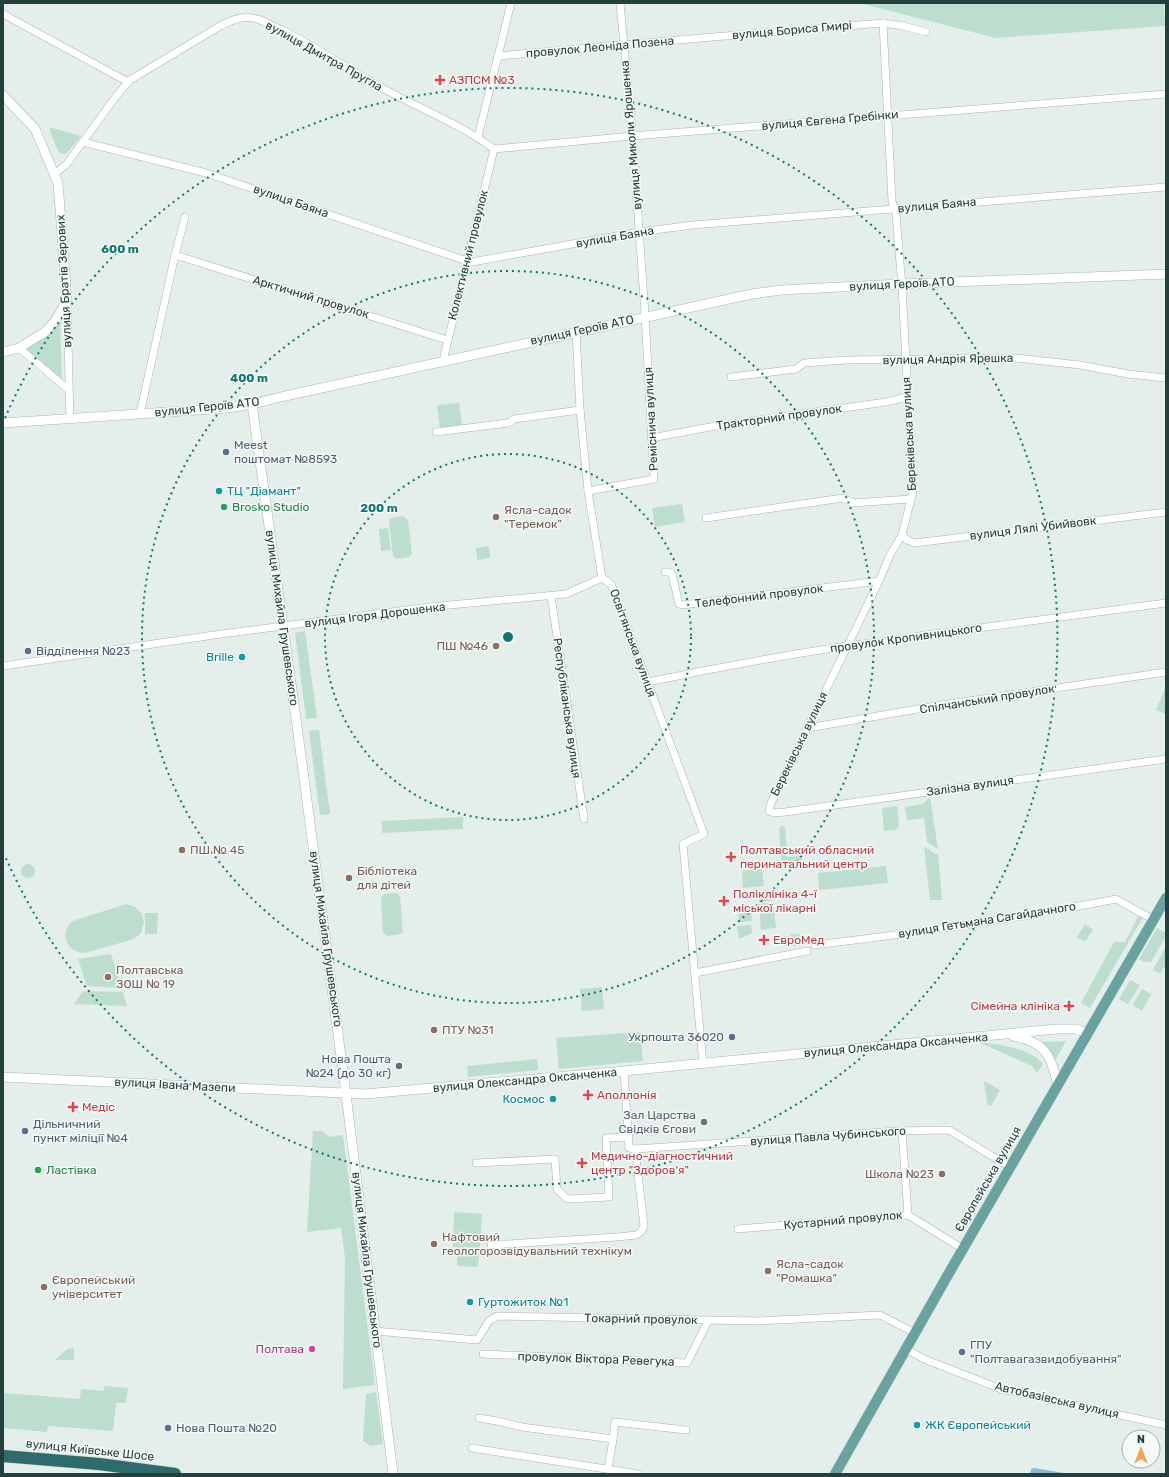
<svg xmlns="http://www.w3.org/2000/svg" width="1169" height="1477" font-family="Rubik,sans-serif">
<style>
.green{fill:#bddece}
.water{fill:#8db7d2}
.lines{fill:none;stroke-linecap:round;stroke-linejoin:round}
.street-casing{stroke:#a6b6b4;stroke-width:8}
.secondary-casing{stroke:#a2b9b6;stroke-width:10}
.primary-casing{stroke:#c1c9c9;stroke-width:11}
.highway-casing{stroke:#c1c9c9;stroke-width:13}
.street{stroke:#fff;stroke-width:7}
.secondary{stroke:#fff;stroke-width:9}
.primary{stroke:#69a3a1;stroke-width:10}
.highway{stroke:#2f6a6c;stroke-width:12}
.ring{fill:none;stroke:#0f766e;stroke-width:2;stroke-dasharray:2 4}
.health-dot{fill:#e0444e;stroke:#f5faf8;stroke-width:1.5}
.service-dot{fill:#5c6f8a;stroke:#f5faf8;stroke-width:1.5}
.culture-dot{fill:#0f9aa8;stroke:#f5faf8;stroke-width:1.5}
.leisure-dot{fill:#2e9e5b;stroke:#f5faf8;stroke-width:1.5}
.education-dot{fill:#8d6e63;stroke:#f5faf8;stroke-width:1.5}
.worship-dot{fill:#6b7280;stroke:#f5faf8;stroke-width:1.5}
.hotel-dot{fill:#d1479c;stroke:#f5faf8;stroke-width:1.5}
.labels{text-anchor:middle;dominant-baseline:central;stroke-width:3;stroke-linejoin:round;paint-order:stroke}
.street-label{font-size:12px;fill:#233f3e;stroke:#f5faf8}
.health-label{font-size:12px;fill:#be3a42;stroke:#f5faf8;text-anchor:start}
.service-label{font-size:12px;fill:#4e5e75;stroke:#f5faf8;text-anchor:start}
.culture-label{font-size:12px;fill:#0d838f;stroke:#f5faf8;text-anchor:start}
.leisure-label{font-size:12px;fill:#27864d;stroke:#f5faf8;text-anchor:start}
.education-label{font-size:12px;fill:#785e54;stroke:#f5faf8;text-anchor:start}
.worship-label{font-size:12px;fill:#5b616d;stroke:#f5faf8;text-anchor:end}
.hotel-label{font-size:12px;fill:#b23c85;stroke:#f5faf8;text-anchor:end}
.centre{fill:#0f766e;stroke:#f5faf8;stroke-width:2}
.ring-label{font-size:12px;text-anchor:middle;font-weight:bold;fill:#0f766e;stroke:#f5faf8;stroke-width:3;stroke-linejoin:round;paint-order:stroke}
</style>
<rect width="100%" height="100%" fill="#e4eeeb"/>
<g class="green">
<polygon points="859,3 1164,3 1165,26 996,38"/>
<polygon points="50,128 52,128 81,136 67,153 62,154 58,151 50,131"/>
<polygon points="60,319 62,385 22,351 46,337"/>
<polygon points="459,403 462,425 440,428 437,405"/>
<polygon points="682,504 685,522 655,527 652,508"/>
<polygon points="403,516 408,520 412,554 409,557 396,559 393,556 389,521 391,518"/>
<polygon points="388,528 391,550 381,551 379,529"/>
<polygon points="489,546 490,558 477,560 476,548"/>
<polygon points="305,631 317,718 306,719 295,633"/>
<polygon points="1166,686 1166,714 1156,710"/>
<polygon points="319,730 330,814 320,815 309,731"/>
<polygon points="930,797 938,849 927,842 924,818 907,820 905,807 923,804"/>
<polygon points="897,806 899,826 896,830 884,831 882,808"/>
<polygon points="463,817 463,829 382,833 382,821"/>
<polygon points="781,826 784,826 785,828 787,851 785,851 786,857 801,856 802,865 782,867 779,829"/>
<polygon points="924,847 938,855 942,900 930,900"/>
<circle cx="28" cy="871" r="7"/>
<polygon points="886,866 888,883 819,890 818,873"/>
<polygon points="762,869 764,886 743,888 742,871"/>
<polygon points="772,890 773,900 759,902 758,891"/>
<polygon points="397,893 400,896 403,932 401,934 387,936 383,933 381,897 385,894"/>
<polygon points="773,902 776,928 761,930 759,904"/>
<path d="M126,904l9,3 7,7 2,9 -3,10 -7,6 -49,14c-18,0 -27,-20 -12,-32z"/>
<polygon points="751,910 752,921 739,922 738,911"/>
<polygon points="145,913 158,913 157,934 145,934"/>
<polygon points="1139,915 1142,919 1090,1008 1081,1003 1114,942 1125,942"/>
<polygon points="1085,924 1093,930 1085,942 1077,937"/>
<polygon points="751,925 752,933 739,939 737,926"/>
<polygon points="1157,928 1166,933 1166,936 1151,962 1144,962 1139,959"/>
<polygon points="800,934 802,945 792,946 790,935"/>
<polygon points="1166,946 1166,964 1160,974 1153,970"/>
<polygon points="111,954 122,988 87,986 78,959"/>
<polygon points="1130,980 1140,985 1128,1004 1119,999"/>
<polygon points="602,987 604,1009 582,1011 580,989"/>
<polygon points="1142,989 1151,994 1142,1011 1133,1005"/>
<polygon points="83,991 123,992 127,1006 74,1004"/>
<polygon points="640,1032 643,1061 559,1069 556,1038"/>
<polygon points="1066,1041 1054,1062 1041,1044 1042,1042"/>
<path d="M978,1042c18,2 54,6 65,22l-6,9 -5,-7z"/>
<polygon points="537,1059 538,1070 468,1077 467,1066"/>
<polygon points="984,1081 1000,1090 991,1106 987,1104"/>
<polygon points="313,1131 322,1131 330,1137 343,1135 375,1385 343,1389 345,1258 341,1228 307,1232"/>
<polygon points="454,1212 482,1214 480,1248 453,1247"/>
<polygon points="457,1250 479,1251 478,1267 457,1266"/>
<polygon points="74,1348 74,1360 55,1360 67,1349"/>
<polygon points="104,1386 128,1388 126,1403 116,1403 113,1431 48,1426 47,1432 3,1428 3,1393 80,1399 81,1389 104,1391"/>
<polygon points="376,1392 383,1444 371,1446 363,1441 366,1394"/>
</g>
<polygon class="water" points="1034,1468 1070,1474 1030,1474 1031,1469"/>
<g class="lines">
<g class="street-casing">
<g id="street">
<polyline points="3,14 128,82"/>
<polyline points="883,23 892,201 896,214 902,287 913,491 902,535 890,555 879,581 771,803 769,811 774,813 785,812 1166,759"/>
<polyline points="498,56 701,38 883,23 903,26 926,32"/>
<polyline points="478,137 511,3"/>
<polyline points="83,142 206,173 467,261 472,262 639,232 693,225 1166,187"/>
<polyline points="494,149 632,136 1166,94"/>
<path d="M54,174l12,-9 51,-70 13,-15 90,-54c12,-6 23,-11 37,-7 8,2 15,7 23,10 35,17 68,40 102,59 37,20 78,36 112,61"/>
<polyline points="175,255 185,217"/>
<polyline points="67,301 70,419"/>
<polyline points="576,331 580,410 588,491 602,578"/>
<polyline points="19,348 69,390"/>
<polyline points="443,361 494,149"/>
<polyline points="731,377 796,369 804,363 846,360 1016,358 1080,365 1128,374 1166,378"/>
<polyline points="140,414 175,255 447,340"/>
<polyline points="436,432 508,423 514,419 580,410"/>
<polyline points="651,438 710,427 886,402 907,397"/>
<polyline points="588,491 654,479 645,314 632,130 620,3"/>
<polyline points="706,518 843,498 853,503 911,499"/>
<polyline points="902,535 907,540 915,543 1166,512"/>
<polyline points="665,572 669,572 672,574 679,604 682,605 879,581"/>
<polyline points="602,578 611,584 704,834 683,844 703,1064"/>
<polyline points="551,596 584,819"/>
<polyline points="3,666 221,634 429,607 566,594 602,578"/>
<path d="M648,682c66,-14 132,-26 198,-36 24,-3 48,-5 73,-10l247,-33"/>
<polyline points="808,728 941,705 1166,672"/>
<path d="M815,945c101,-12 202,-26 301,-46l38,21"/>
<polyline points="695,973 807,951"/>
<polyline points="902,1131 908,1215"/>
<polyline points="635,1149 898,1131 949,1130 1010,1167"/>
<polyline points="476,1163 555,1159 557,1189 567,1199 609,1197 606,1138 629,1137"/>
<polyline points="738,1229 908,1215 963,1249"/>
<polyline points="491,1245 617,1237 636,1235 641,1232 644,1226 635,1149 629,1148 624,1071"/>
<polyline points="375,1331 477,1340 489,1321 497,1316 759,1321 880,1315 915,1333"/>
<polyline points="906,1349 924,1359 1001,1389 1166,1425"/>
<polyline points="483,1354 687,1363 708,1321"/>
<polyline points="479,1418 497,1421 522,1427 613,1439 615,1422 686,1430"/>
<polyline points="472,1448 638,1474"/>
<polyline points="608,1469 613,1439"/>
</g>
</g>
<g class="secondary-casing">
<g id="secondary">
<polyline points="3,95 35,129 58,183 67,300 56,320 45,332 19,348 3,352"/>
<polyline points="252,404 297,726 346,1094 393,1474"/>
<polyline points="3,423 228,408 252,404 285,396 752,294 781,290 901,284 1166,274"/>
<path d="M1013,1036c32,6 38,19 45,49"/>
<polyline points="3,1077 365,1094 624,1071 1056,1029 1076,1029 1088,1034"/>
</g>
</g>
<g class="primary-casing">
<polyline id="primary" points="835,1474 949,1273 1166,898"/>
</g>
<g class="highway-casing">
<polyline id="highway" points="3,1456 99,1464 175,1474"/>
</g>
<use href="#street" class="street"/>
<use href="#secondary" class="secondary"/>
<use href="#primary" class="primary"/>
<use href="#highway" class="highway"/>
</g>
<g class="ring">
<circle cx="508" cy="637" r="183"/>
<circle cx="508" cy="637" r="366"/>
<path d="M5 418A549 549 0 1 1 5 856"/>
</g>
<g class="health-dot">
<path d="M438 74h4v4h4v4h-4v4h-4v-4h-4v-4h4z"/>
<path d="M729 851h4v4h4v4h-4v4h-4v-4h-4v-4h4z"/>
<path d="M722 895h4v4h4v4h-4v4h-4v-4h-4v-4h4z"/>
<path d="M762 934h4v4h4v4h-4v4h-4v-4h-4v-4h4z"/>
<path d="M1067 1000h4v4h4v4h-4v4h-4v-4h-4v-4h4z"/>
<path d="M586 1089h4v4h4v4h-4v4h-4v-4h-4v-4h4z"/>
<path d="M71 1101h4v4h4v4h-4v4h-4v-4h-4v-4h4z"/>
<path d="M580 1157h4v4h4v4h-4v4h-4v-4h-4v-4h4z"/>
</g>
<g class="service-dot">
<circle cx="226" cy="452" r="4"/>
<circle cx="28" cy="651" r="4"/>
<circle cx="732" cy="1037" r="4"/>
<circle cx="399" cy="1066" r="4"/>
<circle cx="25" cy="1131" r="4"/>
<circle cx="962" cy="1352" r="4"/>
<circle cx="168" cy="1428" r="4"/>
</g>
<g class="culture-dot">
<circle cx="219" cy="491" r="4"/>
<circle cx="242" cy="657" r="4"/>
<circle cx="553" cy="1099" r="4"/>
<circle cx="470" cy="1302" r="4"/>
<circle cx="917" cy="1425" r="4"/>
</g>
<g class="leisure-dot">
<circle cx="224" cy="507" r="4"/>
<circle cx="38" cy="1170" r="4"/>
</g>
<g class="education-dot">
<circle cx="496" cy="517" r="4"/>
<circle cx="496" cy="646" r="4"/>
<circle cx="182" cy="850" r="4"/>
<circle cx="349" cy="878" r="4"/>
<circle cx="108" cy="977" r="4"/>
<circle cx="434" cy="1030" r="4"/>
<circle cx="942" cy="1174" r="4"/>
<circle cx="434" cy="1244" r="4"/>
<circle cx="768" cy="1271" r="4"/>
<circle cx="44" cy="1287" r="4"/>
</g>
<circle class="worship-dot" cx="704" cy="1122" r="4"/>
<circle class="hotel-dot" cx="312" cy="1349" r="4"/>
<g class="labels">
<g class="street-label">
<text transform="translate(792 30) rotate(-5)">вулиця Бориса Гмирі</text>
<text transform="translate(600 47) rotate(-5)">провулок Леоніда Позена</text>
<text transform="translate(324 56) rotate(29)">вулиця Дмитра Пругла</text>
<text transform="translate(830 120) rotate(-5)">вулиця Євгена Гребінки</text>
<text transform="translate(631 135) rotate(-95)">вулиця Миколи Ярошенка</text>
<text transform="translate(291 201) rotate(19)">вулиця Баяна</text>
<text transform="translate(937 205) rotate(-5)">вулиця Баяна</text>
<text transform="translate(615 237) rotate(-10)">вулиця Баяна</text>
<text transform="translate(468 255) rotate(-76)">Колективний провулок</text>
<text transform="translate(64 281) rotate(-93)">вулиця Братів Зерових</text>
<text transform="translate(902 284) rotate(-3)">вулиця Героїв АТО</text>
<text transform="translate(311 297) rotate(17)">Арктичний провулок</text>
<text transform="translate(582 330) rotate(-12)">вулиця Героїв АТО</text>
<text transform="translate(948 359) rotate(-1)">вулиця Андрія Ярешка</text>
<text transform="translate(207 407) rotate(-6)">вулиця Героїв АТО</text>
<text transform="translate(779 417) rotate(-8)">Тракторний провулок</text>
<text transform="translate(651 419) rotate(-93)">Реміснича вулиця</text>
<text transform="translate(909 434) rotate(-93)">Береківська вулиця</text>
<text transform="translate(1033 528) rotate(-7)">вулиця Лялі Убийвовк</text>
<text transform="translate(759 596) rotate(-7)">Телефонний провулок</text>
<text transform="translate(375 615) rotate(-7)">вулиця Ігоря Дорошенка</text>
<text transform="translate(282 618) rotate(82)">вулиця Михайла Грушевського</text>
<text transform="translate(906 638) rotate(-8)">провулок Кропивницького</text>
<text transform="translate(633 643) rotate(70)">Освітянська вулиця</text>
<text transform="translate(987 699) rotate(-9)">Спілчанський провулок</text>
<text transform="translate(567 708) rotate(82)">Республіканська вулиця</text>
<text transform="translate(799 744) rotate(-64)">Береківська вулиця</text>
<text transform="translate(970 786) rotate(-8)">Залізна вулиця</text>
<text transform="translate(987 920) rotate(-9)">вулиця Гетьмана Сагайдачного</text>
<text transform="translate(326 939) rotate(82)">вулиця Михайла Грушевського</text>
<text transform="translate(896 1045) rotate(-5)">вулиця Олександра Оксанченка</text>
<text transform="translate(525 1080) rotate(-5)">вулиця Олександра Оксанченка</text>
<text transform="translate(175 1085) rotate(3)">вулиця Івана Мазепи</text>
<text transform="translate(828 1136) rotate(-4)">вулиця Павла Чубинського</text>
<text transform="translate(988 1179) rotate(-60)">Європейська вулиця</text>
<text transform="translate(843 1220) rotate(-5)">Кустарний провулок</text>
<text transform="translate(367 1260) rotate(83)">вулиця Михайла Грушевського</text>
<text transform="translate(641 1319) rotate(1)">Токарний провулок</text>
<text transform="translate(596 1359) rotate(2)">провулок Віктора Ревегука</text>
<text transform="translate(1057 1400) rotate(13)">Автобазівська вулиця</text>
<text transform="translate(90 1450) rotate(6)">вулиця Київське Шосе</text>
</g>
<g class="health-label">
<text x="449" y="80">АЗПСМ №3</text>
<text x="740" y="850">Полтавський обласний<tspan x="740" dy="14">перинатальний центр</tspan></text>
<text x="733" y="894">Поліклініка 4-ї<tspan x="733" dy="14">міської лікарні</tspan></text>
<text x="773" y="940">ЕвроМед</text>
<text x="1060" y="1006" text-anchor="end">Сімейна клініка</text>
<text x="597" y="1095">Аполлонія</text>
<text x="82" y="1107">Медіс</text>
<text x="591" y="1156">Медично-діагностичний<tspan x="591" dy="14">центр "Здоров'я"</tspan></text>
</g>
<g class="service-label">
<text x="234" y="445">Meest<tspan x="234" dy="14">поштомат №8593</tspan></text>
<text x="36" y="651">Відділення №23</text>
<text x="724" y="1037" text-anchor="end">Укрпошта 36020</text>
<text x="391" y="1059" text-anchor="end">Нова Пошта<tspan x="391" dy="14">№24 (до 30 кг)</tspan></text>
<text x="33" y="1124">Дільничний<tspan x="33" dy="14">пункт міліції №4</tspan></text>
<text x="970" y="1345">ГПУ<tspan x="970" dy="14">"Полтавагазвидобування"</tspan></text>
<text x="176" y="1428">Нова Пошта №20</text>
</g>
<g class="culture-label">
<text x="227" y="491">ТЦ "Діамант"</text>
<text x="234" y="657" text-anchor="end">Brille</text>
<text x="545" y="1099" text-anchor="end">Космос</text>
<text x="478" y="1302">Гуртожиток №1</text>
<text x="925" y="1425">ЖК Європейський</text>
</g>
<g class="leisure-label">
<text x="232" y="507">Brosko Studio</text>
<text x="46" y="1170">Ластівка</text>
</g>
<g class="education-label">
<text x="504" y="510">Ясла-садок<tspan x="504" dy="14">"Теремок"</tspan></text>
<text x="488" y="646" text-anchor="end">ПШ №46</text>
<text x="190" y="850">ПШ № 45</text>
<text x="357" y="871">Бібліотека<tspan x="357" dy="14">для дітей</tspan></text>
<text x="116" y="970">Полтавська<tspan x="116" dy="14">ЗОШ № 19</tspan></text>
<text x="442" y="1030">ПТУ №31</text>
<text x="934" y="1174" text-anchor="end">Школа №23</text>
<text x="442" y="1237">Нафтовий<tspan x="442" dy="14">геологорозвідувальний технікум</tspan></text>
<text x="776" y="1264">Ясла-садок<tspan x="776" dy="14">"Ромашка"</tspan></text>
<text x="52" y="1280">Європейський<tspan x="52" dy="14">університет</tspan></text>
</g>
<g class="worship-label">
<text x="696" y="1115">Зал Царства<tspan x="696" dy="14">Cвідків Єгови</tspan></text>
</g>
<g class="hotel-label">
<text x="304" y="1349">Полтава</text>
</g>
</g>
<circle cx="508" cy="637" r="6" class="centre"/>
<g class="ring-label">
<text x="120" y="253">600 m</text>
<text x="249" y="382">400 m</text>
<text x="379" y="512">200 m</text>
</g>
<rect width="1169" height="1477" fill="none" stroke="#233f3e" stroke-width="8"/>
<g transform="translate(1141 1449)"><circle r="19" fill="#f5faf8" stroke="#a1afae"/>
<path d="M0-3L7 15L0 10L-7 15Z" fill="#f1a45e"/>
<text y="-6" font-size="11" font-weight="bold" text-anchor="middle" fill="#233f3e">N</text>
</g>
</svg>
